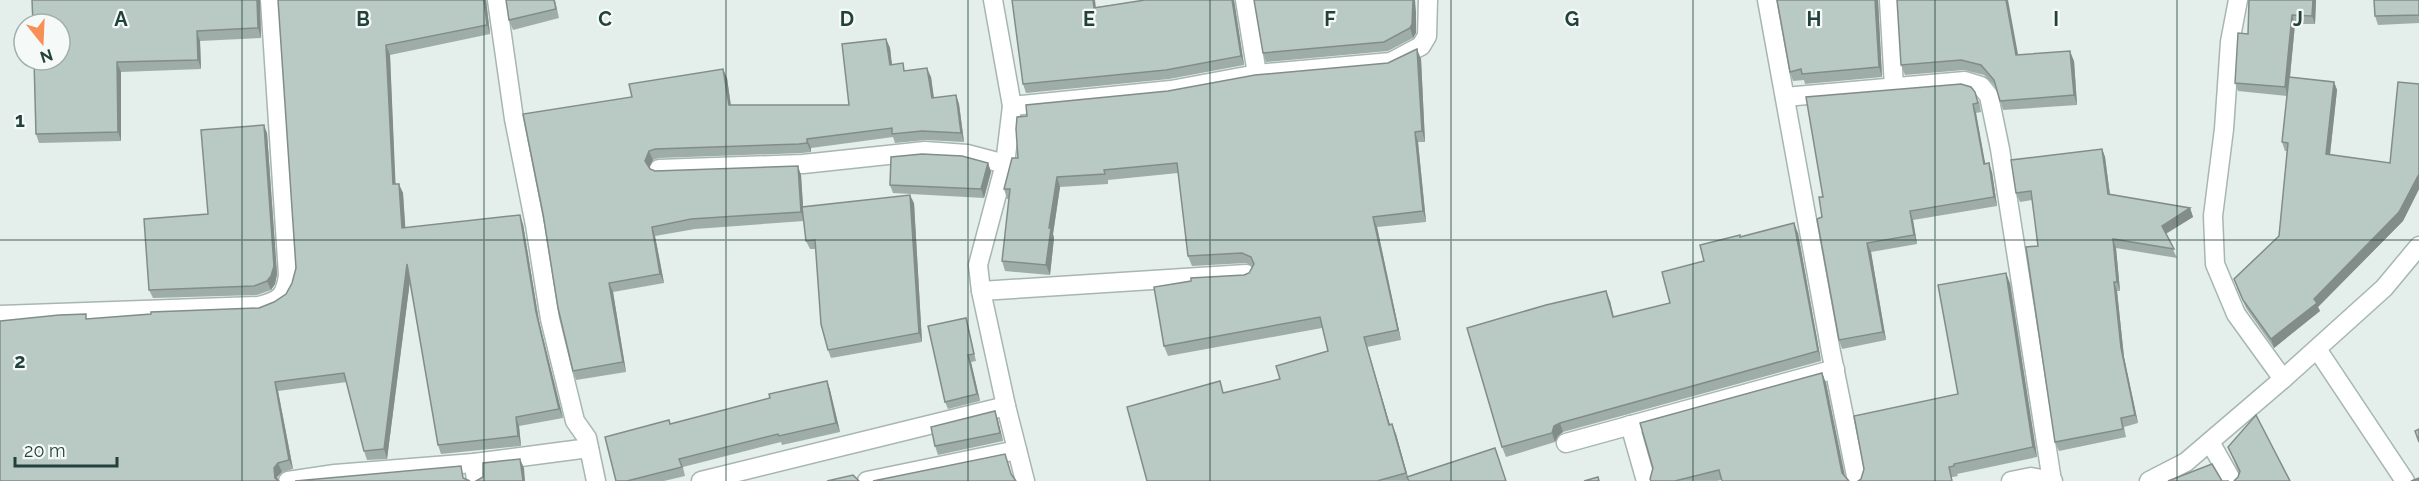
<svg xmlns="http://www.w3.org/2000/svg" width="2419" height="481" font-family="Raleway,sans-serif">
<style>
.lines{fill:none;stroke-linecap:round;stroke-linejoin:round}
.minor-casing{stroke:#a6b7b2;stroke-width:21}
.tertiary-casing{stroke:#a6b7b2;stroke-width:21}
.minor{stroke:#fff;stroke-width:18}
.tertiary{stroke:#fff;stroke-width:18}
.wall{fill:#9fada9}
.shaded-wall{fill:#828d89}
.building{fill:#b9c9c4;stroke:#828d89;stroke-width:1.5}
.grid{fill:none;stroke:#22413b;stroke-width:1.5;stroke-opacity:0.55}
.grid-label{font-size:20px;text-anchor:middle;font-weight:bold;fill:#22413b;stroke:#f5faf8;stroke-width:4.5;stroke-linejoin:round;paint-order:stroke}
</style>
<rect width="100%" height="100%" fill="#e4eeea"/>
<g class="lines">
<g class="minor-casing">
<g id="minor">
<polyline points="497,0 514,119 535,225 550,319 575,421 587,438 596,481"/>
<polyline points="993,0 1012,106 1005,164 978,265 981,291 1006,406 1025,481"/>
<polyline points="1245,0 1257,74"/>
<polyline points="1767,0 1831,352 1857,481"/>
<polyline points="1889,0 1894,87"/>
<polyline points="2238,0 2230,42 2224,129 2213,216 2215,264 2236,314 2283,379"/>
<polyline points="1785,97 1965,81 1981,86 1989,96 2000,149 2052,481"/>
<polyline points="1012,106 1171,90 1257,74 1391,62 1421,46 1427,36 1428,0"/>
<polyline points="659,169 803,164 925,151 967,154 1005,164"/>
<polyline points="981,291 1246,274"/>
<path d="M0,315l259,-9c21,-6 26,-9 29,-31l-18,-275"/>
<polyline points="2317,349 2405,481"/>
<polyline points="1630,425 1646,481"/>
<polyline points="2210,442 2232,481"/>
<polyline points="1566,443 1835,369"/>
<polyline points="474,463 476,481"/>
<polyline points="288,481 335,474 474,463 589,448"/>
<polyline points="701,481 1006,406"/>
<polyline points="867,481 1017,450"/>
<polyline points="2011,481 2031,477 2053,481"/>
</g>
</g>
<g class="tertiary-casing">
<polyline id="tertiary" points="2149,481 2186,462 2283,379 2384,288 2419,246"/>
</g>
<use href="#minor" class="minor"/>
<use href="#tertiary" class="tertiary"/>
</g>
<g class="wall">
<polygon points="32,0 260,0 261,38 200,41 201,69 121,72 121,141 39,143 36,134"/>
<polygon points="278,0 486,0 490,34 390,55 395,184 403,193 405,228 523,224 539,321 563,418 519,426 521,446 441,454 438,445 410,280 387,459 367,460 364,451 347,382 278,391 293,469 282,472 277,477 278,480 87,319 259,308 274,302 286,294 292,283 296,268"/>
<polygon points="555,0 559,18 513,30 509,20"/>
<polygon points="1145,0 1234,0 1244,65 1169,79 1026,93 1023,84 1096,7"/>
<polygon points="1878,0 1882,77 1805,84 1804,80 1793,81 1790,72"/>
<polygon points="2249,0 2316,0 2315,24 2295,24 2290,77 2334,82 2337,90 2330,155 2390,163 2419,84 2419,189 2403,221 2318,307 2320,311 2274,348 2246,308 2237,288 2279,236 2287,151 2285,151 2282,142 2287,96 2238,91 2235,83 2248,34"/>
<polygon points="2419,0 2419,23 2378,25 2375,16"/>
<polygon points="1416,12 1416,33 1413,38 1388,51 1266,62 1263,53"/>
<polygon points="886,39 890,48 892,65 906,71 931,77 934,98 956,95 959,104 964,142 926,140 895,143 893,137 811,148 811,152 802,153 659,158 653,160 649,168 650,169 655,171 801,175 803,207 914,203 922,342 831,358 828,350 816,249 810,249 806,241 804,221 695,229 655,236 664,283 613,292 626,372 576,380 573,371 543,214 632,97 727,78 731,105 849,105"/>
<polygon points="2018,55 2074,61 2077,105 2003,110 1997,88 1984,75 1964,70 1905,75 1901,65"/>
<polygon points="1421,59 1425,142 1418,142 1426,222 1377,227 1401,340 1367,347 1390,425 1396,434 1408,477 1506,481 1147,481 1224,393 1280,379 1328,351 1322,328 1168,356 1164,346 1244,275 1249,273 1252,266 1246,263 1192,266 1188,256 1178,173 1108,180 1108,184 1060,187 1053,234 1054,238 1050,275 1005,271 1002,261 1009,199 1007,199 1004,189 1018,158 1027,116 1168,91"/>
<polygon points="1979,101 1981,112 1976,113 1985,164 1992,172 1997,206 1913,220 1917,244 1871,252 1886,340 1842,349 1839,340 1822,217 1823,197"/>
<polygon points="267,133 277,274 275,284 271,290 257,295 153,298 149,290 208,214"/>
<polygon points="2102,149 2105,157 2110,195 2190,208 2193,217 2166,234 2177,258 2116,248 2120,291 2117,291 2124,357 2138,423 2124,427 2126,437 2059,451 2055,442 2038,246 2032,200 2020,202 2016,193"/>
<polygon points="988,163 991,172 984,198 893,193 890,185"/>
<polygon points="1798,233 1821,361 1563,432 1558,436 1555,442 1506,457 1502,447 1610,301 1614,317 1670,303 1740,237"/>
<polygon points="2010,283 2037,457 1957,474 1958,476 1953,477 1861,479 1958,394"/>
<polygon points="966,318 968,325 976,361 971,362 980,401 948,409 945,402"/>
<polygon points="1822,373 1826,383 1844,476 1722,480 1717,481 1651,481"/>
<polygon points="827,381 830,390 840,432 782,445 781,442 683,467 685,476 664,481 616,481 671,424 770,398"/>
<polygon points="995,411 1003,441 938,455 935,446"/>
<polygon points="2228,447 2290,481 2238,477 2239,473"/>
</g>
<g class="shaded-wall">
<polygon points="257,0 260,0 261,38 258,28"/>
<polygon points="484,0 486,0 490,34 487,25"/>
<polygon points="1093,0 1095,0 1097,17 1094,8"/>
<polygon points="1232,0 1234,0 1244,65 1241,56"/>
<polygon points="1413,0 1415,0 1416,12 1416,33 1413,38 1410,28"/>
<polygon points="1875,0 1878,0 1882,77 1879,67"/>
<polygon points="2006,0 2008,0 2020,65 2016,55"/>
<polygon points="2313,0 2316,0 2315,24 2312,16"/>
<polygon points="2292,15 2295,24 2288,96 2285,87"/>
<polygon points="197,31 200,41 201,69 198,60"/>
<polygon points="886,39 890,48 893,74 890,65"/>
<polygon points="386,45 390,55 396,194 393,184"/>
<polygon points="1417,49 1421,59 1425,142 1422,131"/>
<polygon points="2070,51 2074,61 2077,105 2074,95"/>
<polygon points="117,62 121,72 121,141 118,132"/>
<polygon points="927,68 931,77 935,107 932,98"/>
<polygon points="723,69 727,78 732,115 729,105"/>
<polygon points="2334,82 2337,90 2329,163 2326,154"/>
<polygon points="956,95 959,104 964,142 961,133"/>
<polygon points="1973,104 1976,113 1987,173 1984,164"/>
<polygon points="264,125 267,133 277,274 275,284 271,290 267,281"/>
<polygon points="1415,132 1418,142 1426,222 1423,211"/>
<polygon points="807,139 811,148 811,152 807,143"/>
<polygon points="2102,149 2105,157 2111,203 2108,194"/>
<polygon points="649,151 653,160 648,170 645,161"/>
<polygon points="988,163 991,172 984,198 981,189"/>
<polygon points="1989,163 1992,172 1997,206 1994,197"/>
<polygon points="798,166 801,175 804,221 801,212"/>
<polygon points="2419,174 2419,189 2403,221 2318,307 2320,311 2274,348 2271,339 2314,299"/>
<polygon points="1057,177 1060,187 1053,234 1054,238 1050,275 1046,265 1049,228"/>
<polygon points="399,184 403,193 406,237 402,228"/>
<polygon points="910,195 914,203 922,342 919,333"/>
<polygon points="2190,208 2193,217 2165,234 2162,226"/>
<polygon points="1910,211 1913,220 1917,244 1914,235"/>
<polygon points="520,215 523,224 539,321 563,418 559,409 536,312"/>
<polygon points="1373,217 1377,227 1401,340 1398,330"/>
<polygon points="1794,223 1798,233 1821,361 1818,351"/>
<polygon points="652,227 655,236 664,283 660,274"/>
<polygon points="2113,239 2116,248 2120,291 2117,282"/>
<polygon points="1867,243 1871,252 1886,340 1883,332"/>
<polygon points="407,264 411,273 387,459 384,449"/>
<polygon points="2006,273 2010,283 2037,457 2033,447"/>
<polygon points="2114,282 2117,291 2124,357 2138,423 2135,415 2121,348"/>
<polygon points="609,283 613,292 626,372 623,362"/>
<polygon points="1606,291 1610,301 1616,327 1613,317"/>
<polygon points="1364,337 1367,347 1393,435 1389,425"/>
<polygon points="968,355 971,362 980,401 977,394"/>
<polygon points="1822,373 1826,383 1846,481 1842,473"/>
<polygon points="827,381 830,390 840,432 836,423"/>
<polygon points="275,382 278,391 293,469 289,460"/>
<polygon points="995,411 998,420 1003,441 1000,433"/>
<polygon points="516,417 519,426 521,446 518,436"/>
<polygon points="1560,423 1563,432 1558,436 1555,442 1552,433 1554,426"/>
<polygon points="1392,424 1396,434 1409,481 1406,473"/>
<polygon points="520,459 524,468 525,481 523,481"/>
<polygon points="278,463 282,472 277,477 278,481 275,478 274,468"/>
</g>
<g class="building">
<polygon points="32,0 257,0 258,28 197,31 198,60 117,62 118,132 36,134 34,60 60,60 60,24 33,24"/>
<polygon points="278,0 484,0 487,25 386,45 393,184 399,184 402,228 520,215 536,312 559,409 516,417 518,436 438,445 407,264 384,449 364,451 344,373 275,382 289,460 278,463 274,468 275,478 279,481 0,481 0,321 59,315 86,314 86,319 151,314 151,312 259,308 274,302 286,294 292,283 296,268"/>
<polygon points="506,0 554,0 556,9 509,20"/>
<polygon points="1012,0 1093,0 1094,8 1145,0 1232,0 1241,56 1166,70 1023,84"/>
<polygon points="1254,0 1413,0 1412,24 1410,28 1384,42 1263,53"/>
<polygon points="1777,0 1875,0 1879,67 1802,74 1801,69 1790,72"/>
<polygon points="1897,0 2006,0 2016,55 2070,51 2074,95 2000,101 1994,80 1981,65 1961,60 1901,65"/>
<polygon points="2249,0 2313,0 2312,16 2292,15 2285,87 2235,83 2238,33 2248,34"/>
<polygon points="2374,0 2419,0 2419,15 2375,16"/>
<polygon points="886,39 890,65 903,63 904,71 927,68 932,98 956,95 961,133 922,131 892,134 892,128 807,139 807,143 799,144 655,149 649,151 645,161 650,169 655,171 798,166 801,212 691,219 652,227 660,274 609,283 623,362 573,371 558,308 543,214 523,114 632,97 629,84 723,69 729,105 849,105 842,44"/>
<polygon points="1417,49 1422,131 1415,132 1423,211 1373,217 1398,330 1364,337 1389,425 1392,424 1406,473 1377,481 1147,481 1127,407 1220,381 1223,393 1280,379 1276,366 1328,351 1320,317 1164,346 1154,287 1191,281 1191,278 1244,275 1249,273 1254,264 1251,257 1242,253 1188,256 1177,163 1104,170 1105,174 1057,177 1049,228 1051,228 1046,265 1002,261 1010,189 1004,189 1012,158 1018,158 1016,129 1017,117 1027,116 1026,105 1168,91 1255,75 1388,63"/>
<polygon points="2289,77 2334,82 2326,154 2390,163 2398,82 2419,84 2419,174 2399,212 2314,299 2317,303 2271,339 2243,300 2234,279 2279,236 2288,143 2282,142"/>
<polygon points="1961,84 1971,87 1975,92 1978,103 1973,104 1984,164 1989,163 1994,197 1910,211 1914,235 1867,243 1883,332 1839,340 1817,219 1822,217 1819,197 1823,197 1806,97"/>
<polygon points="264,125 274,266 271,276 267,281 254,286 149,290 144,219 208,214 201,130"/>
<polygon points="2102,149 2108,194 2190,208 2162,226 2174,249 2113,239 2117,282 2114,282 2121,348 2135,415 2121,418 2123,429 2055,442 2026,247 2038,246 2031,191 2016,193 2011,160"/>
<polygon points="922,154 962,156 988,163 981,189 890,185 891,157"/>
<polygon points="910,195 919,333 828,350 821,324 815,240 806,241 802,207"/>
<polygon points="1794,223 1818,351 1560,423 1554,426 1552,433 1502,447 1467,328 1546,305 1606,291 1613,317 1670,303 1662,272 1704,261 1700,245 1740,235 1740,237"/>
<polygon points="2006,273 2033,447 1954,464 1954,466 1949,467 1952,481 1858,481 1861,479 1864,469 1854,416 1958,394 1938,285"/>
<polygon points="966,318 974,354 968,355 977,394 945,402 928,326"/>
<polygon points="1822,373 1842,473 1849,481 1722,481 1719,470 1675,481 1651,481 1650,479 1653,468 1640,423"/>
<polygon points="827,381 836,423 779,436 778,434 679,459 682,467 627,481 616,481 605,437 669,420 670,424 770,398 769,394"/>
<polygon points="995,411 1000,433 935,446 931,427"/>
<polygon points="2256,415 2290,481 2234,481 2238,477 2240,471 2228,447"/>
<polygon points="2419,429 2419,442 2415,431"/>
<polygon points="1495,448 1506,481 1409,481 1407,477"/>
<polygon points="1005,454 1011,474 1016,481 873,481"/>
<polygon points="520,459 523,481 476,481 483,477 483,463"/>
<polygon points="2212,464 2222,481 2229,481 2168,481"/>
<polygon points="461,466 463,478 470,481 295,481"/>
<polygon points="853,475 859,481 827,481"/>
<polygon points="1598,477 1599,481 1584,481"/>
<polygon points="2419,478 2419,481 2411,481"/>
</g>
<path class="grid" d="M242,0v481M484,0v481M726,0v481M968,0v481M1210,0v481M1451,0v481M1693,0v481M1935,0v481M2177,0v481M0,240h2419"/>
<g class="grid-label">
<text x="121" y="26">A</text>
<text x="363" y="26">B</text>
<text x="605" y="26">C</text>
<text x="847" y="26">D</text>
<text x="1089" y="26">E</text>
<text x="1330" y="26">F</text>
<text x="1572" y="26">G</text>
<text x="1814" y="26">H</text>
<text x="2056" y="26">I</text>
<text x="2298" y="26">J</text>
<text x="20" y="127">1</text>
<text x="20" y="368">2</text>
</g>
<g transform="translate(42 42) rotate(162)"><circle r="28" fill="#f5faf8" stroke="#a1b0ac" stroke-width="1.5"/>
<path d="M0-4.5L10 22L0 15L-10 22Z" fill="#f88f57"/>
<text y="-9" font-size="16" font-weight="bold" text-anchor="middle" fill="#22413b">N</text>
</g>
<path d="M15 457v9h102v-9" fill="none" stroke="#22413b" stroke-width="3"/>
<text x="24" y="457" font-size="18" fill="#22413b" stroke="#f5faf8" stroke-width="4.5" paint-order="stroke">20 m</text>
</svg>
